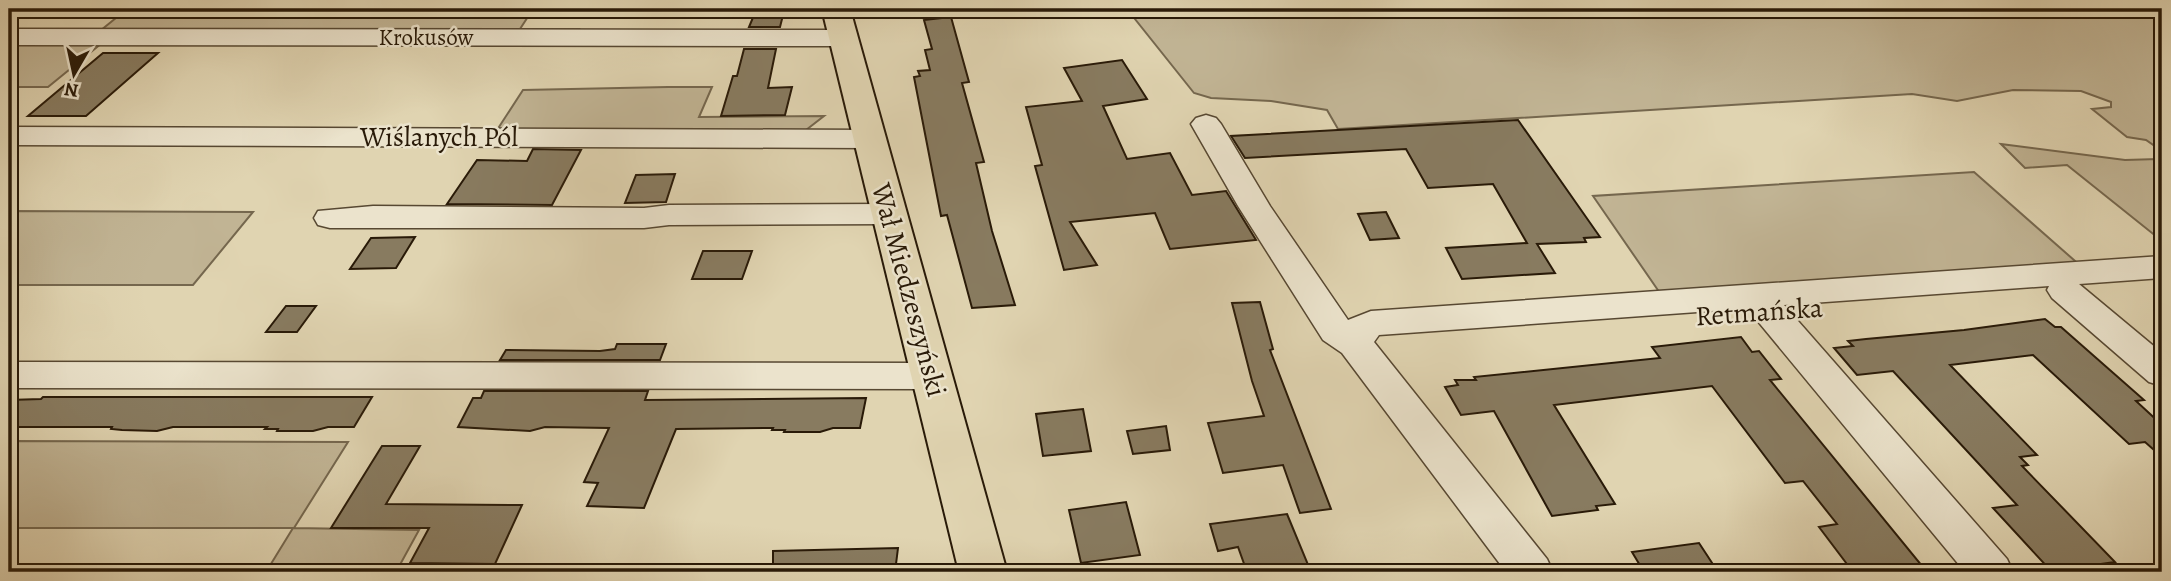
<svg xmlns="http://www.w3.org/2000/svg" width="2171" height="581" font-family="Alegreya,serif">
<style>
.green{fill:#c1b494;stroke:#75674e;stroke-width:2}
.building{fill:#887b60;stroke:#291a08;stroke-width:2}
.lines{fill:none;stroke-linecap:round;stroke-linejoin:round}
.minor-casing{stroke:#574832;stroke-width:3}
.major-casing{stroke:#291a08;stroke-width:4}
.minor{fill:#ebe3cc;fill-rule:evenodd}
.major{fill:#e0d4b1;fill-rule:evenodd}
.labels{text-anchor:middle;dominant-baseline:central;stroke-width:5;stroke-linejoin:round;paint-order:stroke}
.far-street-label{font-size:23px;fill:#291a08;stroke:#ebe3cc}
.street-label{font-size:28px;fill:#291a08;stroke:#ebe3cc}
</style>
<rect width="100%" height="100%" fill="#e0d4b1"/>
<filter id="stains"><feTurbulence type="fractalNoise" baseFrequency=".00286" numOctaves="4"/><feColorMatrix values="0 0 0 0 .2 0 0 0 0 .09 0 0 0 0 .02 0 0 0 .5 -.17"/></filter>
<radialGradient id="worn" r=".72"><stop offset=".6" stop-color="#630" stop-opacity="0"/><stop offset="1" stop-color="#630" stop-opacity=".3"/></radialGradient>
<g class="green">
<polygon points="127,9 533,9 520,29 579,29 576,34 95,35"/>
<polygon points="1127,9 2162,9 2162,151 2146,140 2127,137 2092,109 2111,107 2111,102 2081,91 2013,90 1957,101 1912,94 1338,129 1327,110 1271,101 1211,98 1194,93"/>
<polygon points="9,43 102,43 48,87 9,87"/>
<polygon points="668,87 712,87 699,117 824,116 806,130 497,130 523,90"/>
<polygon points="2001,144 2125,160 2158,159 2162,162 2162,241 2067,165 2025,168"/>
<polygon points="1974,172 2083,268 1662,296 1593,196"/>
<polygon points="9,211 253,212 193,285 9,285"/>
<polygon points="9,441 348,442 294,528 419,530 396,572 266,572 293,528 9,528"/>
</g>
<g class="building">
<polygon points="754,15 783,15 780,27 749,27"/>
<polygon points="951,17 969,82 962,83 984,162 976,163 992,231 1015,305 972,308 947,215 941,216 914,77 920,76 918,71 930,70 925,50 932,49 924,20"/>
<polygon points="744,49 776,49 768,88 792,87 785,115 721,116 733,76 737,76"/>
<polygon points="103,53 158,53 86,116 28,116"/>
<polygon points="1122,60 1147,99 1103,106 1127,159 1170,153 1192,195 1226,191 1256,240 1170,249 1155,213 1070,222 1097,265 1064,270 1035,166 1042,165 1026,107 1082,101 1064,68"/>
<polygon points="1518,120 1600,237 1584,238 1586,242 1537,244 1555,273 1462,279 1446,248 1527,243 1493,184 1428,188 1406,149 1245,158 1231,136"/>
<polygon points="533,149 581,150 552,205 447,204 477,160 527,161"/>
<polygon points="675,174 666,202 625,203 636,175"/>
<polygon points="1386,212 1399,238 1370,240 1358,214"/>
<polygon points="415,237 396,268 350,269 371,238"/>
<polygon points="703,251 752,251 742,279 692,279"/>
<polygon points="1260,302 1273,349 1270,350 1331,509 1300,513 1283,465 1223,473 1208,423 1264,416 1252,381 1232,303"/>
<polygon points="286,306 316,306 297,332 266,332"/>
<polygon points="2045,319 2055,327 2061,327 2144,400 2136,401 2162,425 2162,457 2145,442 2129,444 2033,355 1950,365 2037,455 2020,457 2028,465 2022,466 2115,562 2051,571 1993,508 2017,505 1893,371 1857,375 1834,348 1853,346 1848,341 1866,339 1964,330"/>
<polygon points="1741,337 1752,352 1759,351 1781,379 1770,380 1927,572 1853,572 1819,527 1837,524 1803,481 1785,483 1712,386 1554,405 1615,504 1596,506 1598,510 1552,516 1494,411 1461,415 1445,387 1458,385 1455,380 1476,380 1474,377 1660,358 1652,347"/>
<polygon points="617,344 666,344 660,360 500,360 506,350 600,351 615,349"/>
<polygon points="484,391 648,391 645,400 866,398 860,428 833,428 820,432 784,432 785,430 772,430 773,428 676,429 644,508 587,506 598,483 584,482 609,428 545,427 530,431 458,427 473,398 481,398"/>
<polygon points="43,397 372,397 354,427 328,427 313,431 277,431 278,429 265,429 267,427 173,427 157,431 122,430 111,429 112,427 9,427 9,400 41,399"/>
<polygon points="1083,409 1091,451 1043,456 1036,414"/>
<polygon points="1166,426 1170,450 1133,454 1127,431"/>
<polygon points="382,446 420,446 386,504 522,505 495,564 410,563 429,528 331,528"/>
<polygon points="1126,502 1140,555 1081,563 1069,510"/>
<polygon points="1287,514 1309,567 1247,572 1238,547 1218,551 1210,524"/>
<polygon points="1699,543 1718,572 1644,572 1632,552"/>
<polygon points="898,548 895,572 773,572 773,551"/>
</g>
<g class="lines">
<g class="minor-casing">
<g id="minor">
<polygon points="9,29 843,30 852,32 856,38 852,44 843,46 9,45"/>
<polygon points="1206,115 1216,118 1221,124 1270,206 1348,320 1371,311 2162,256 2162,278 2079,284 2162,353 2162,386 2149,382 2052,298 2047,290 2049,286 1784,305 2007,559 2013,572 1965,572 1756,319 1751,311 1753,308 1379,335 1374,342 1547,559 1553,572 1506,572 1342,353 1323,340 1238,206 1191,124 1196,118"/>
<polygon points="9,127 870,130 881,133 885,139 881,145 870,148 9,145"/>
<polygon points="889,204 900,207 905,214 900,221 889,224 669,225 644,228 330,228 318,225 314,218 318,211 373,206 644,208 669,205"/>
<polygon points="9,362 931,363 944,367 950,376 944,385 931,389 9,388"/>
</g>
</g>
<g class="major-casing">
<polygon id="major" points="822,9 850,9 1007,572 959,572"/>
</g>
<use href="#minor" class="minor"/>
<use href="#major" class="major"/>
</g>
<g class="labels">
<g class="far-street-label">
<text x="426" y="37">Krokusów</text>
</g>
<g class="street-label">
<text x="439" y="137">Wiślanych Pól</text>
<text transform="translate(909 290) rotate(75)">Wał Miedzeszyński</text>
<text transform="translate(1759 312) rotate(-4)">Retmańska</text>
</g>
</g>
<rect width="2171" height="581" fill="none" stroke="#e0d4b1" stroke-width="35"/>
<rect x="10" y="10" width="2150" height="560" fill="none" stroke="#291a08" stroke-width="3.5"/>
<rect x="18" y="18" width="2136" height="546" fill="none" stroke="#291a08" stroke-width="2"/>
<g transform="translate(74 74) rotate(189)" stroke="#ebe3cc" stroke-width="5" paint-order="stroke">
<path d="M0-5L12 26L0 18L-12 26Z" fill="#291a08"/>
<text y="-10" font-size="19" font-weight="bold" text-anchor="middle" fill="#291a08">N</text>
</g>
<rect width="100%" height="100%" filter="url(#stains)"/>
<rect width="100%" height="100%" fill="url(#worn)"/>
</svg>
